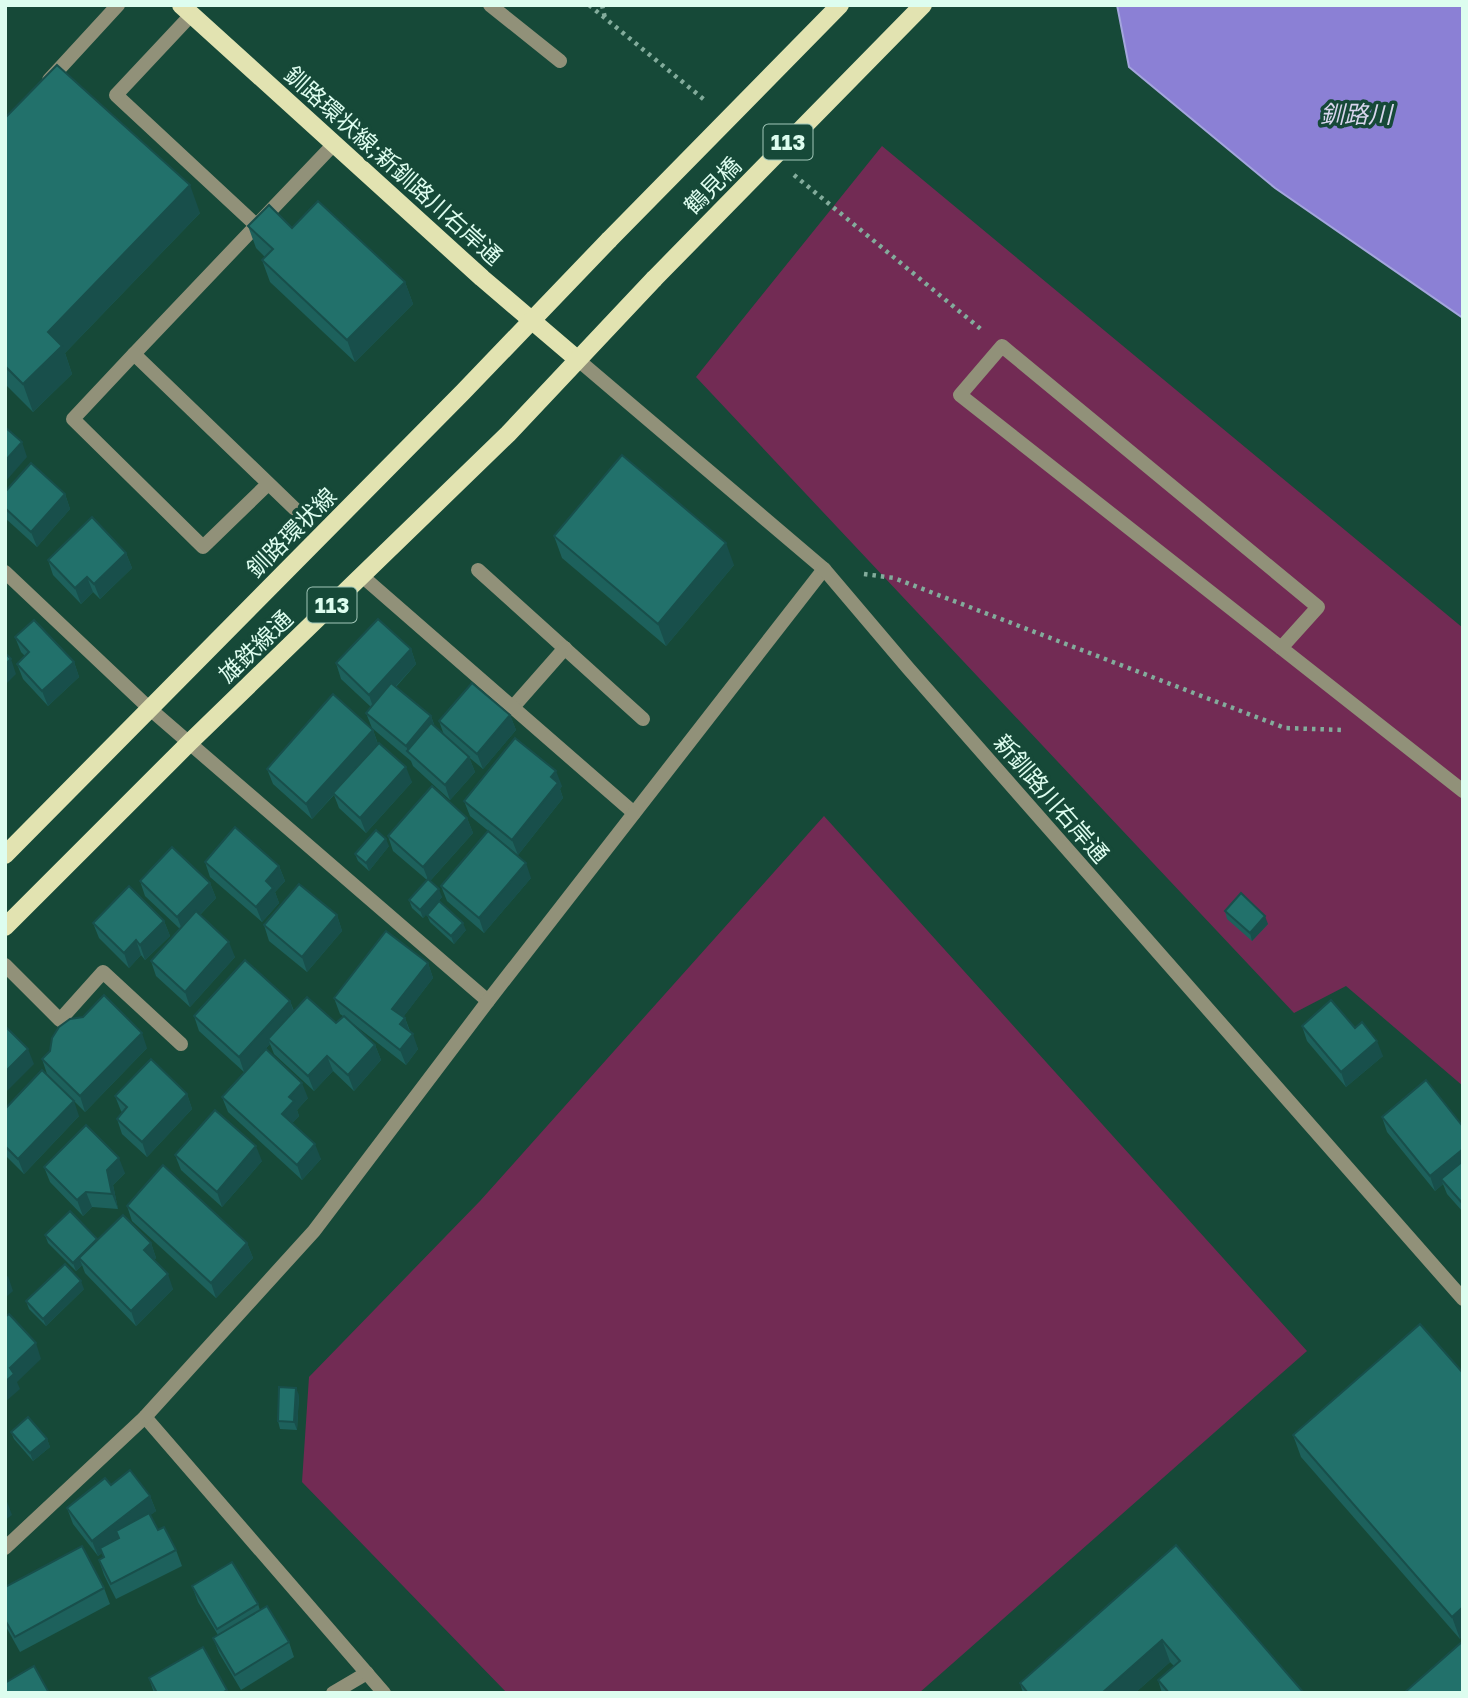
<svg xmlns="http://www.w3.org/2000/svg" width="1468" height="1698" font-family="'Golos Text','Noto Sans JP',sans-serif">
<style>
.green{fill:#722b54}
.water{fill:#8b80d5;stroke:#a4a6dd;stroke-width:2}
.lines{fill:none;stroke-linecap:round;stroke-linejoin:round}
.path{stroke:#83ac9c;stroke-width:4.5;stroke-dasharray:3.5 5;stroke-linecap:butt}
.service{stroke:#919179;stroke-width:14}
.minor{stroke:#919179;stroke-width:14}
.tertiary{stroke:#919179;stroke-width:14}
.primary{stroke:#e2e3b1;stroke-width:18}
.primary-bridge{stroke:#e2e3b1;stroke-width:18}
.wall{fill:#1d615c}
.shaded-wall{fill:#184f4b}
.building{fill:#22716b;stroke:#184f4b;stroke-width:2}
.labels{text-anchor:middle;dominant-baseline:central;stroke-width:7;stroke-linejoin:round;paint-order:stroke}
.shield{fill:#164938;stroke:#a1c7b8;stroke-width:2}
.shield-label{font-size:21px;font-weight:bold;fill:#ddfdef}
.street-label{font-size:23px;fill:#ddfdef;stroke:#164938}
.water-label{font-size:24px;font-style:italic;fill:#d7d5ec;stroke:#164938}
</style>
<rect width="100%" height="100%" fill="#164938"/>
<g class="green">
<polygon points="882,146 1463,628 1463,1086 1346,986 1294,1013 696,377"/>
<polygon points="824,816 1307,1351 919,1693 507,1693 302,1482 309,1377 480,1201"/>
</g>
<polygon class="water" points="1117,5 1463,5 1463,318 1275,188 1129,67"/>
<g class="lines">
<g class="path">
<polyline points="589,5 707,102"/>
<polyline points="602,5 605,18"/>
<polyline points="794,175 982,330"/>
<polyline points="864,574 894,578 1285,728 1342,730"/>
</g>
<g class="service">
<polyline points="490,5 560,61"/>
<polyline points="192,14 116,95 257,226"/>
<polyline points="134,354 334,144"/>
<polyline points="268,484 203,547 73,419 134,354 295,509"/>
<polyline points="478,570 643,719"/>
<polyline points="513,707 565,648"/>
<polyline points="333,1693 367,1673"/>
</g>
<g class="minor">
<polyline points="49,80 118,5"/>
<polyline points="5,572 150,709 488,1001"/>
<polyline points="362,576 634,813"/>
<polyline points="1281,648 1318,607 1002,346 960,395 1463,791"/>
<polyline points="5,965 60,1020 103,972 181,1044"/>
<polyline points="145,1417 384,1693"/>
<polyline points="5,1548 145,1417 314,1231 488,1001 824,569"/>
</g>
<polyline class="tertiary" points="577,359 824,569 908,668 1463,1299"/>
<g class="primary">
<polyline points="181,5 482,278 577,359"/>
<polyline points="5,855 463,392 609,240"/>
<polyline points="5,927 189,743 508,434 654,279"/>
</g>
<g class="primary-bridge">
<polyline points="609,240 840,5"/>
<polyline points="654,279 923,5"/>
</g>
</g>
<g class="wall">
<polygon points="5,118 200,213 65,353 72,374 33,412 5,384"/>
<polygon points="248,226 292,228 405,282 413,304 355,362 270,282 262,260 265,257 256,248"/>
<polygon points="5,492 65,494 70,509 37,547 5,518"/>
<polygon points="554,536 734,565 666,646 562,558"/>
<polygon points="126,553 132,568 100,599 93,592 81,604 53,575 48,560"/>
<polygon points="15,637 74,662 79,677 48,706 23,679 17,664 25,656 21,652"/>
<polygon points="411,649 416,664 396,687 431,716 435,727 444,735 439,721 510,715 516,730 483,769 464,753 469,757 475,772 450,800 413,766 411,761 372,728 366,713 371,707 341,679 336,663"/>
<polygon points="373,730 378,744 412,782 366,833 339,808 334,795 312,819 273,784 267,769"/>
<polygon points="562,786 560,789 563,798 518,855 470,816 464,801"/>
<polygon points="467,818 473,833 430,881 442,897 423,918 412,908 409,900 427,880 393,851 388,836"/>
<polygon points="389,846 369,871 358,861 355,854"/>
<polygon points="205,862 279,866 285,881 275,892 279,903 262,922 210,877"/>
<polygon points="531,878 484,933 447,901 441,886"/>
<polygon points="140,881 210,883 216,898 200,915 235,957 190,1007 156,976 151,961 180,929 145,896"/>
<polygon points="1225,911 1268,924 1252,941 1227,919"/>
<polygon points="337,915 342,931 307,972 269,941 264,925"/>
<polygon points="427,915 466,930 454,944 430,922"/>
<polygon points="164,921 170,936 145,960 141,955 129,968 99,938 93,923"/>
<polygon points="428,963 433,978 403,1017 405,1018 410,1031 418,1049 406,1065 347,1019 375,1045 381,1060 354,1091 333,1071 314,1091 274,1054 270,1044 244,1072 199,1031 194,1016 290,1001 294,1011 336,1023 343,1016 340,1014 334,998"/>
<polygon points="1302,1026 1383,1056 1346,1087 1307,1041"/>
<polygon points="147,1048 85,1112 47,1074 42,1059"/>
<polygon points="187,1094 192,1109 147,1157 122,1134 117,1119 123,1113 121,1111 115,1096"/>
<polygon points="222,1097 308,1098 297,1110 299,1116 292,1123 321,1159 302,1180 228,1112"/>
<polygon points="5,1109 79,1116 24,1174 5,1155"/>
<polygon points="1382,1117 1461,1124 1463,1122 1463,1212 1447,1194 1443,1184 1435,1191 1387,1132"/>
<polygon points="175,1155 262,1161 222,1207 181,1170"/>
<polygon points="44,1167 125,1173 113,1185 118,1209 92,1207 83,1216 50,1182"/>
<polygon points="127,1206 247,1243 253,1258 216,1298 132,1221"/>
<polygon points="45,1235 97,1239 98,1240 151,1243 156,1258 154,1260 173,1289 136,1326 85,1273 82,1265 76,1271 48,1243"/>
<polygon points="84,1289 46,1326 29,1309 26,1301"/>
<polygon points="1463,1373 1460,1639 1301,1457 1293,1435"/>
<polygon points="299,1395 297,1430 280,1429 278,1421"/>
<polygon points="11,1432 47,1439 50,1447 33,1461 14,1439"/>
<polygon points="111,1485 150,1496 156,1511 150,1515 158,1530 176,1550 182,1566 116,1599 104,1575 99,1560 104,1557 102,1553 98,1556 73,1524 67,1508"/>
<polygon points="1176,1545 1304,1693 1162,1693 1158,1680 1174,1666 1170,1662 1135,1693 1023,1693 1020,1683"/>
<polygon points="192,1586 258,1604 260,1610 289,1642 294,1657 241,1690 219,1653 213,1638 218,1635 198,1602"/>
<polygon points="5,1587 104,1588 110,1604 20,1652 5,1625"/>
<polygon points="149,1678 227,1690 228,1693 154,1693"/>
</g>
<g class="shaded-wall">
<polygon points="190,185 200,213 65,353 72,374 33,412 23,384 48,332"/>
<polygon points="405,282 413,304 355,362 347,340"/>
<polygon points="22,442 27,457 5,482 5,461"/>
<polygon points="65,494 70,509 37,547 31,532"/>
<polygon points="726,543 734,565 666,646 658,624"/>
<polygon points="126,553 132,568 100,599 94,584"/>
<polygon points="87,577 93,592 81,604 75,588"/>
<polygon points="411,649 416,664 374,710 369,695"/>
<polygon points="11,659 16,674 5,685 5,664"/>
<polygon points="74,662 79,677 48,706 42,691"/>
<polygon points="510,715 516,730 483,769 477,754"/>
<polygon points="431,716 436,731 408,751 406,746"/>
<polygon points="373,730 378,745 312,819 306,804"/>
<polygon points="469,757 475,772 450,800 445,785"/>
<polygon points="406,767 412,782 366,833 360,818"/>
<polygon points="556,771 562,786 560,789 563,798 518,855 512,840"/>
<polygon points="467,818 473,833 429,882 423,867"/>
<polygon points="386,839 389,846 369,871 366,863"/>
<polygon points="526,863 531,878 484,933 479,918"/>
<polygon points="279,866 285,881 275,892 279,903 262,922 256,907 266,881"/>
<polygon points="210,883 216,898 183,932 177,917"/>
<polygon points="439,889 442,897 423,918 420,910"/>
<polygon points="337,915 342,931 307,972 302,957"/>
<polygon points="1265,916 1268,924 1252,941 1250,933"/>
<polygon points="164,921 170,936 145,960 140,945"/>
<polygon points="463,923 466,930 454,944 451,936"/>
<polygon points="136,940 141,955 129,968 124,953"/>
<polygon points="229,942 235,957 190,1007 185,992"/>
<polygon points="428,963 433,978 398,1024 392,1009"/>
<polygon points="290,1001 295,1016 268,1039 270,1044 244,1072 239,1057"/>
<polygon points="405,1018 410,1033 400,1024"/>
<polygon points="142,1033 147,1048 85,1112 80,1096"/>
<polygon points="413,1034 418,1049 406,1065 400,1050"/>
<polygon points="1377,1041 1383,1056 1346,1087 1341,1072"/>
<polygon points="375,1045 381,1060 354,1091 348,1075"/>
<polygon points="28,1049 34,1064 5,1093 5,1072"/>
<polygon points="327,1056 333,1071 314,1091 308,1076"/>
<polygon points="302,1083 308,1098 297,1110 299,1116 287,1129 282,1114 289,1097"/>
<polygon points="187,1094 192,1109 147,1157 142,1142"/>
<polygon points="74,1101 79,1116 24,1174 18,1159"/>
<polygon points="315,1144 321,1159 302,1180 297,1165"/>
<polygon points="256,1146 262,1161 222,1207 217,1192"/>
<polygon points="1463,1149 1463,1169 1441,1179 1443,1184 1435,1191 1430,1176"/>
<polygon points="119,1158 125,1173 113,1185 118,1209 112,1194 107,1170"/>
<polygon points="86,1192 92,1207 83,1216 77,1200"/>
<polygon points="97,1239 100,1247 79,1258 82,1265 76,1271 73,1263"/>
<polygon points="151,1243 156,1258 150,1265 144,1250"/>
<polygon points="247,1243 253,1258 216,1298 211,1283"/>
<polygon points="168,1274 173,1289 136,1326 131,1311"/>
<polygon points="8,1276 13,1291 5,1298 5,1278"/>
<polygon points="81,1281 84,1289 46,1326 43,1319"/>
<polygon points="36,1343 41,1359 17,1382 20,1389 5,1402 5,1382 10,1368"/>
<polygon points="296,1388 299,1395 297,1430 294,1422"/>
<polygon points="47,1439 50,1447 33,1461 30,1453"/>
<polygon points="150,1496 156,1511 120,1539 116,1531 119,1540 98,1556 92,1541"/>
<polygon points="6,1499 12,1515 5,1520 5,1500"/>
<polygon points="1463,1607 1463,1636 1460,1639 1452,1617"/>
<polygon points="1162,1640 1170,1662 1135,1693 1102,1693"/>
</g>
<g class="building">
<polygon points="57,65 190,185 48,332 62,346 23,384 5,366 5,118"/>
<polygon points="318,201 405,282 347,340 262,260 273,249 248,226 269,205 292,228"/>
<polygon points="5,427 22,442 5,461"/>
<polygon points="622,455 726,543 658,624 554,536"/>
<polygon points="31,463 65,494 31,532 5,508 5,492"/>
<polygon points="92,517 126,553 94,584 87,577 75,588 48,560"/>
<polygon points="378,619 411,649 369,695 336,663"/>
<polygon points="34,620 74,662 42,691 17,664 29,652 15,637"/>
<polygon points="5,653 11,659 5,664"/>
<polygon points="391,683 431,716 406,746 366,713"/>
<polygon points="472,683 510,715 477,754 439,721"/>
<polygon points="333,694 373,730 306,804 267,769"/>
<polygon points="431,723 469,757 445,785 407,751"/>
<polygon points="515,738 556,771 551,777 558,783 512,840 464,801"/>
<polygon points="379,743 406,767 360,818 333,793"/>
<polygon points="432,786 467,818 423,867 388,836"/>
<polygon points="235,827 279,866 266,881 273,888 256,907 205,862"/>
<polygon points="376,830 386,839 366,863 355,854"/>
<polygon points="488,831 526,863 479,918 441,886"/>
<polygon points="172,847 210,883 177,917 140,881"/>
<polygon points="428,879 439,889 420,910 409,900"/>
<polygon points="299,884 337,915 302,957 264,925"/>
<polygon points="129,886 164,921 140,945 136,940 124,953 93,923"/>
<polygon points="1241,893 1265,916 1250,933 1225,911"/>
<polygon points="439,901 463,923 451,936 427,915"/>
<polygon points="196,911 229,942 185,992 151,961"/>
<polygon points="386,931 428,963 392,1009 405,1018 400,1024 413,1034 400,1050 334,998"/>
<polygon points="245,960 290,1001 239,1057 194,1016"/>
<polygon points="104,995 142,1033 80,1096 42,1059 50,1051 52,1038 59,1027 70,1019 83,1017"/>
<polygon points="307,997 336,1023 344,1016 375,1045 348,1075 327,1056 308,1076 268,1039"/>
<polygon points="1331,1000 1355,1028 1362,1022 1377,1041 1341,1072 1302,1026"/>
<polygon points="6,1027 28,1049 5,1072 5,1028"/>
<polygon points="266,1049 302,1083 289,1097 294,1101 282,1114 315,1144 297,1165 222,1097"/>
<polygon points="151,1059 187,1094 142,1142 117,1119 127,1107 115,1096"/>
<polygon points="42,1070 74,1101 18,1159 5,1146 5,1109"/>
<polygon points="1426,1080 1461,1124 1463,1122 1463,1149 1430,1176 1382,1117"/>
<polygon points="215,1110 256,1146 217,1192 175,1155"/>
<polygon points="86,1125 119,1158 107,1170 112,1194 86,1192 77,1200 44,1167"/>
<polygon points="1463,1161 1463,1204 1441,1179"/>
<polygon points="163,1165 247,1243 211,1283 127,1206"/>
<polygon points="70,1211 97,1239 73,1263 45,1235"/>
<polygon points="123,1215 151,1243 144,1250 168,1274 131,1311 79,1258"/>
<polygon points="65,1264 81,1281 43,1319 26,1301"/>
<polygon points="9,1314 36,1343 10,1368 14,1374 5,1382 5,1317"/>
<polygon points="1420,1324 1463,1373 1463,1607 1452,1617 1293,1435"/>
<polygon points="279,1387 296,1388 294,1422 278,1421"/>
<polygon points="28,1417 47,1439 30,1453 11,1432"/>
<polygon points="130,1470 150,1496 92,1541 67,1508 105,1478 111,1485"/>
<polygon points="149,1513 158,1530 164,1527 176,1550 111,1584 99,1560 104,1557 100,1548 119,1538 116,1531"/>
<polygon points="1176,1545 1304,1693 1169,1693 1158,1680 1180,1661 1162,1640 1102,1693 1028,1693 1020,1683"/>
<polygon points="82,1546 104,1588 15,1637 5,1620 5,1587"/>
<polygon points="232,1562 258,1604 217,1629 192,1586"/>
<polygon points="267,1606 289,1642 235,1675 213,1638"/>
<polygon points="1463,1641 1463,1693 1404,1693"/>
<polygon points="203,1647 227,1690 222,1693 157,1693 149,1678"/>
<polygon points="34,1666 49,1693 5,1693 5,1683"/>
</g>
<g class="labels">
<g class="shield">
<rect x="763.5" y="124.5" width="49" height="35" rx="5"/>
<rect x="307.5" y="587.5" width="49" height="35" rx="5"/>
</g>
<g class="shield-label">
<text x="788" y="142">113</text>
<text x="332" y="605">113</text>
</g>
<g class="street-label">
<text transform="translate(394 165) rotate(42)">釧路環状線;新釧路川右岸通</text>
<text transform="translate(712 185) rotate(-45)">鶴見橋</text>
<text transform="translate(291 532) rotate(-45)">釧路環状線</text>
<text transform="translate(255 646) rotate(-44)">雄鉄線通</text>
<text transform="translate(1052 798) rotate(49)">新釧路川右岸通</text>
</g>
<g class="water-label">
<text x="1356" y="113">釧路川</text>
</g>
</g>
<rect width="1468" height="1698" fill="none" stroke="#ddfdef" stroke-width="14"/>
</svg>
